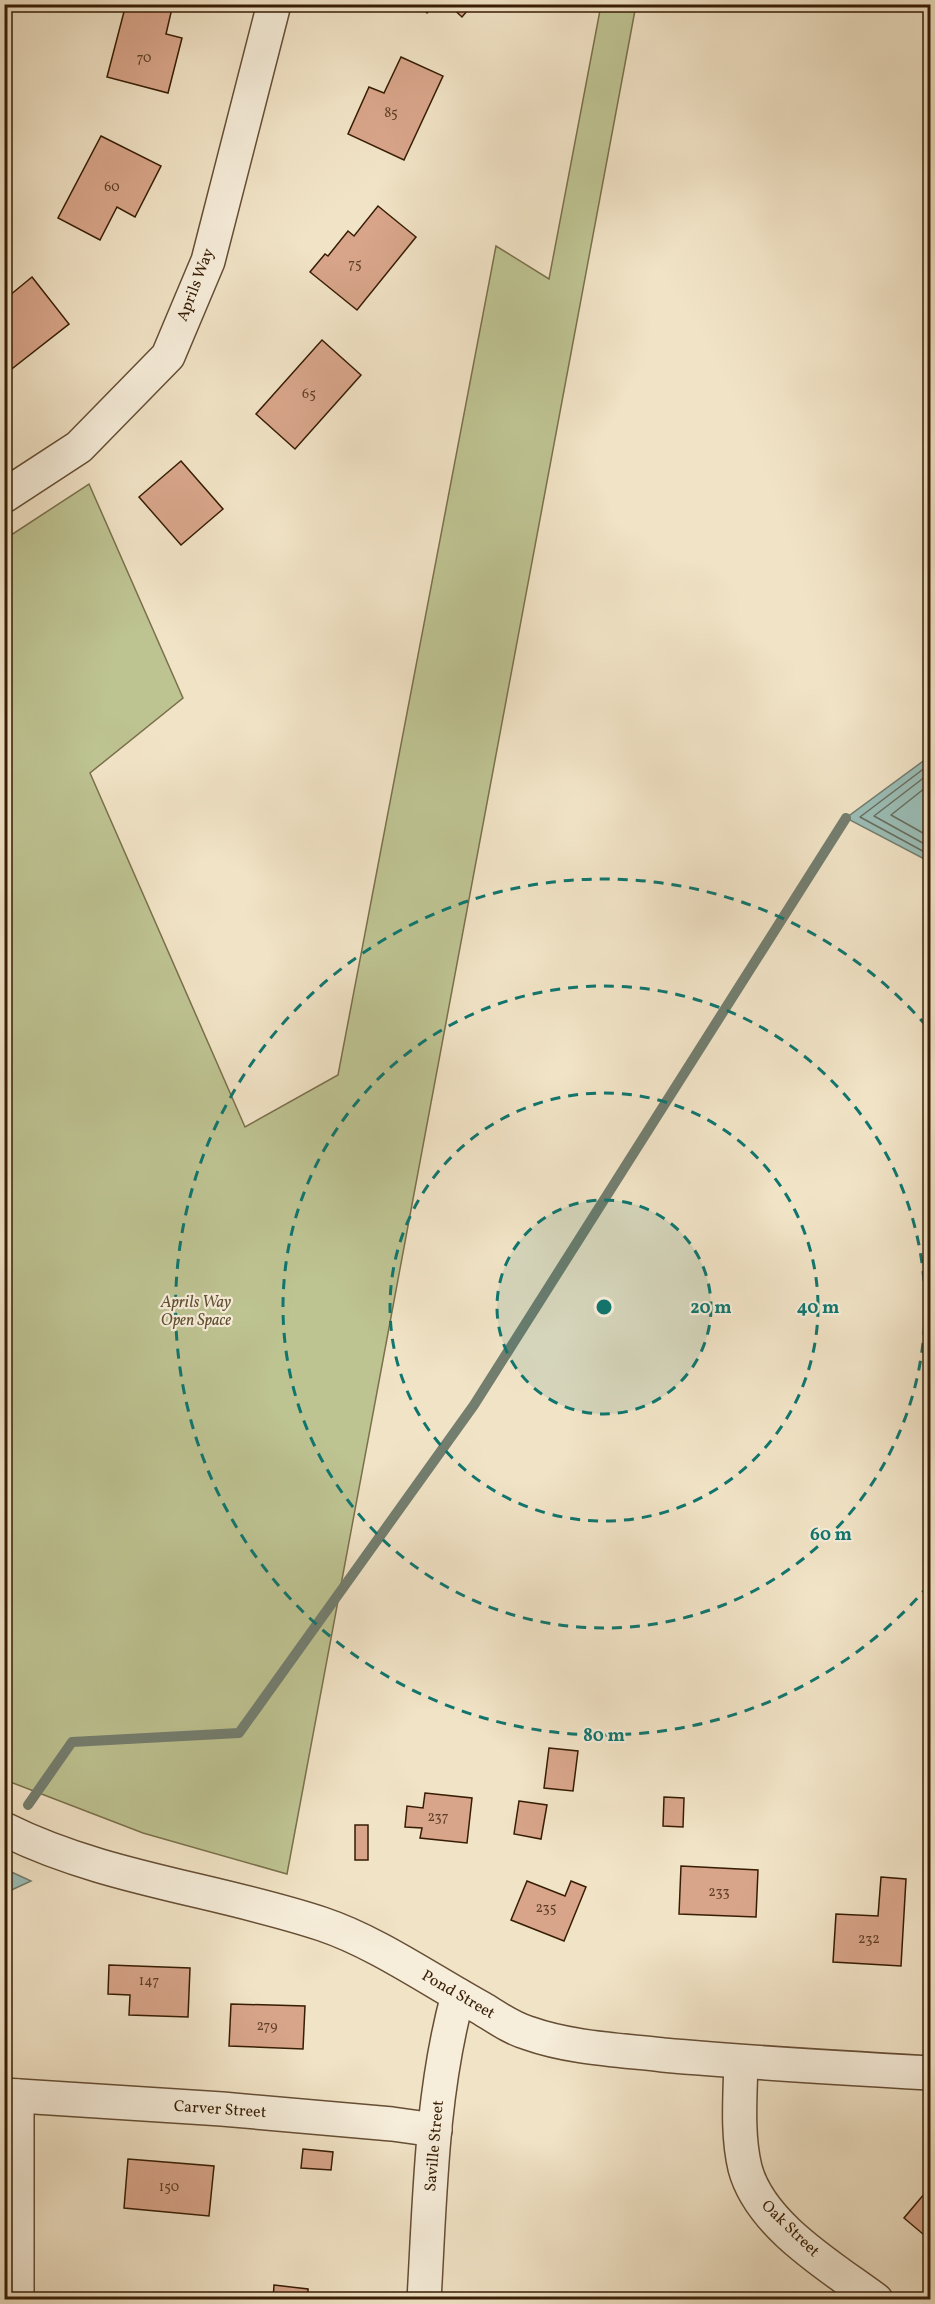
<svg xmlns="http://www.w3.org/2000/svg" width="935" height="2304" font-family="Vollkorn,serif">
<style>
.green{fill:#bec392;stroke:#7a704b;stroke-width:1.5}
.water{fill:#9bbeb7;stroke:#737e6f;stroke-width:1.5}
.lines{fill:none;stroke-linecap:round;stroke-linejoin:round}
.shore{stroke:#696e5e;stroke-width:1.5}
.stream{stroke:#737e6f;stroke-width:10}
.building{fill:#d8a58a;stroke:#371d04;stroke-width:1.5}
.minor-casing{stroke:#664e34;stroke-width:36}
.minor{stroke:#f6edda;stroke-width:33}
.ring{fill:none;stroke:#0f766e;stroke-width:3;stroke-dasharray:10 8}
.labels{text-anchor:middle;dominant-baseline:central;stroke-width:4.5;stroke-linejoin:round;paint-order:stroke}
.number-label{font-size:14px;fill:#5f3f26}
.street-label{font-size:16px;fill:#371d04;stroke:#f6edda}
.park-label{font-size:16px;font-style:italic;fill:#604f2f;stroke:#f6edda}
.centre{fill:#0f766e;stroke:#f6edda;stroke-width:3}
.ring-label{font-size:18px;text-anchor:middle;font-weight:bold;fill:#0f766e;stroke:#f6edda;stroke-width:4.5;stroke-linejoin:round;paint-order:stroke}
</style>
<rect width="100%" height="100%" fill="#f1e3c6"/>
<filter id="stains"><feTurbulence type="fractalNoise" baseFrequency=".00333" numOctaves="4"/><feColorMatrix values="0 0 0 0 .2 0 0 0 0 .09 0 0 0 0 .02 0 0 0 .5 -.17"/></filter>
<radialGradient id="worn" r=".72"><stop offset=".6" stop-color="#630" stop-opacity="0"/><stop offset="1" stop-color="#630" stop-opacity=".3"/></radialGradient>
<polygon class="green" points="601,5 636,5 287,1874 143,1833 5,1780 5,539 89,484 183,698 90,773 245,1127 338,1075 496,246 549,279"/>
<g class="water">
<polygon points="930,756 930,862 846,818"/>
<polygon points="5,1869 31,1881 5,1893"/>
</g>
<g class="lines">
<g class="shore">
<polyline points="930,764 860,817 930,855"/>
<polyline points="930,773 874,816 930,847"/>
<polyline points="930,784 891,815 930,837"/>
</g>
<polyline class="stream" points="28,1805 72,1742 239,1733 474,1405 846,818"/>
</g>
<g class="building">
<polygon points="126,4 173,4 166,34 182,38 168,93 107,77"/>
<polygon points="418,4 435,4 427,13"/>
<polygon points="448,4 473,4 462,17"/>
<polygon points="401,57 443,76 404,160 348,134 369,87 384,93"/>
<polygon points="101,136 161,166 135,217 117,207 100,240 58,218"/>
<polygon points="378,206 416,237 357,310 310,272 325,254 328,256 348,231 354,236"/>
<polygon points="32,277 69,324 4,375 4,300"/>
<polygon points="322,340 361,375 295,449 256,414"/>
<polygon points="181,461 223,509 181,545 139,497"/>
<polygon points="549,1748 578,1751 573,1791 544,1788"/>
<polygon points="425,1793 472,1798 467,1843 420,1838 422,1828 405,1827 407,1806 423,1808"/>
<polygon points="664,1797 684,1798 683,1827 663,1826"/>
<polygon points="519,1801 547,1805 541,1839 514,1834"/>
<rect x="355" y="1825" width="13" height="35"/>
<polygon points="681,1866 758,1870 756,1917 679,1914"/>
<polygon points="881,1877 906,1879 901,1966 833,1962 836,1914 878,1916"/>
<polygon points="527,1881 565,1896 571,1881 586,1887 564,1941 511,1920"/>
<polygon points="109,1965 190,1968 188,2017 129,2015 130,1995 108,1994"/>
<polygon points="231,2004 305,2006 303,2049 229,2046"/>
<polygon points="303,2149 333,2152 331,2170 301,2168"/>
<polygon points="128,2159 214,2166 209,2216 124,2208"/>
<polygon points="930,2187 930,2240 904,2218"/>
<polygon points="274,2285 308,2289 308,2295 350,2300 273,2300"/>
</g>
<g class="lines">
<g class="minor-casing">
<g id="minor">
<polyline points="4,496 79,447 168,356 208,261 274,4"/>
<path d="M4,1829c100,50 213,60 318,95 54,18 108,56 159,84 15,9 30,20 47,25 42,15 91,17 135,22 89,8 178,13 267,18"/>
<path d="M741,2062c-1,35 -4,73 4,106 15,57 85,98 131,132"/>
<polyline points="4,2095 222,2109 392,2124 435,2130"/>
<polyline points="17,2096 17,2300"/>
<path d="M424,2300c6,-102 7,-206 34,-305"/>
</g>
</g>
<use href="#minor" class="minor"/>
</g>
<circle cx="604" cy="1307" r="107" fill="#0f766e" fill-opacity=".12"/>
<g class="ring">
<circle cx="604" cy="1307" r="107"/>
<circle cx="604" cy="1307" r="214"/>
<circle cx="604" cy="1307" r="321"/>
<path d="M929 1585A428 428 0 1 1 929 1029"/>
</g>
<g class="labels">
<g class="number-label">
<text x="144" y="58">70</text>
<text x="391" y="113">85</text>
<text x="112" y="187">60</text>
<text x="355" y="264">75</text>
<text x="309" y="394">65</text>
<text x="438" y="1817">237</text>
<text x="719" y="1892">233</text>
<text x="546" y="1908">235</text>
<text x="869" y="1939">232</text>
<text x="149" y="1981">147</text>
<text x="267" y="2026">279</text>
<text x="169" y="2187">150</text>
</g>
<g class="street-label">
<text transform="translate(196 285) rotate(-69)">Aprils Way</text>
<text transform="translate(458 1995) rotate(30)">Pond Street</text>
<text transform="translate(220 2110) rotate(4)">Carver Street</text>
<text transform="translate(435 2146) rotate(-85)">Saville Street</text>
<text transform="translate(790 2229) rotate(44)">Oak Street</text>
</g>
<g class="park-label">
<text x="196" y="1303">Aprils Way<tspan x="196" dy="18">Open Space</tspan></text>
</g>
</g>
<circle cx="604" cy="1307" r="9" class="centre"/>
<g class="ring-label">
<text x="711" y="1313">20 m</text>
<text x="818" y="1313">40 m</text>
<text x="831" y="1540">60 m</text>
<text x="604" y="1741">80 m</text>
</g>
<rect width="935" height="2304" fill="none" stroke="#f1e3c6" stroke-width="24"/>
<rect x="6" y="6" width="923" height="2292" fill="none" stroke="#371d04" stroke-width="3"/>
<rect x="12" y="12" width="911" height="2280" fill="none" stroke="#371d04" stroke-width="1.5"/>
<rect width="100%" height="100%" filter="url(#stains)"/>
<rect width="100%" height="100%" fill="url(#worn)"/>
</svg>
